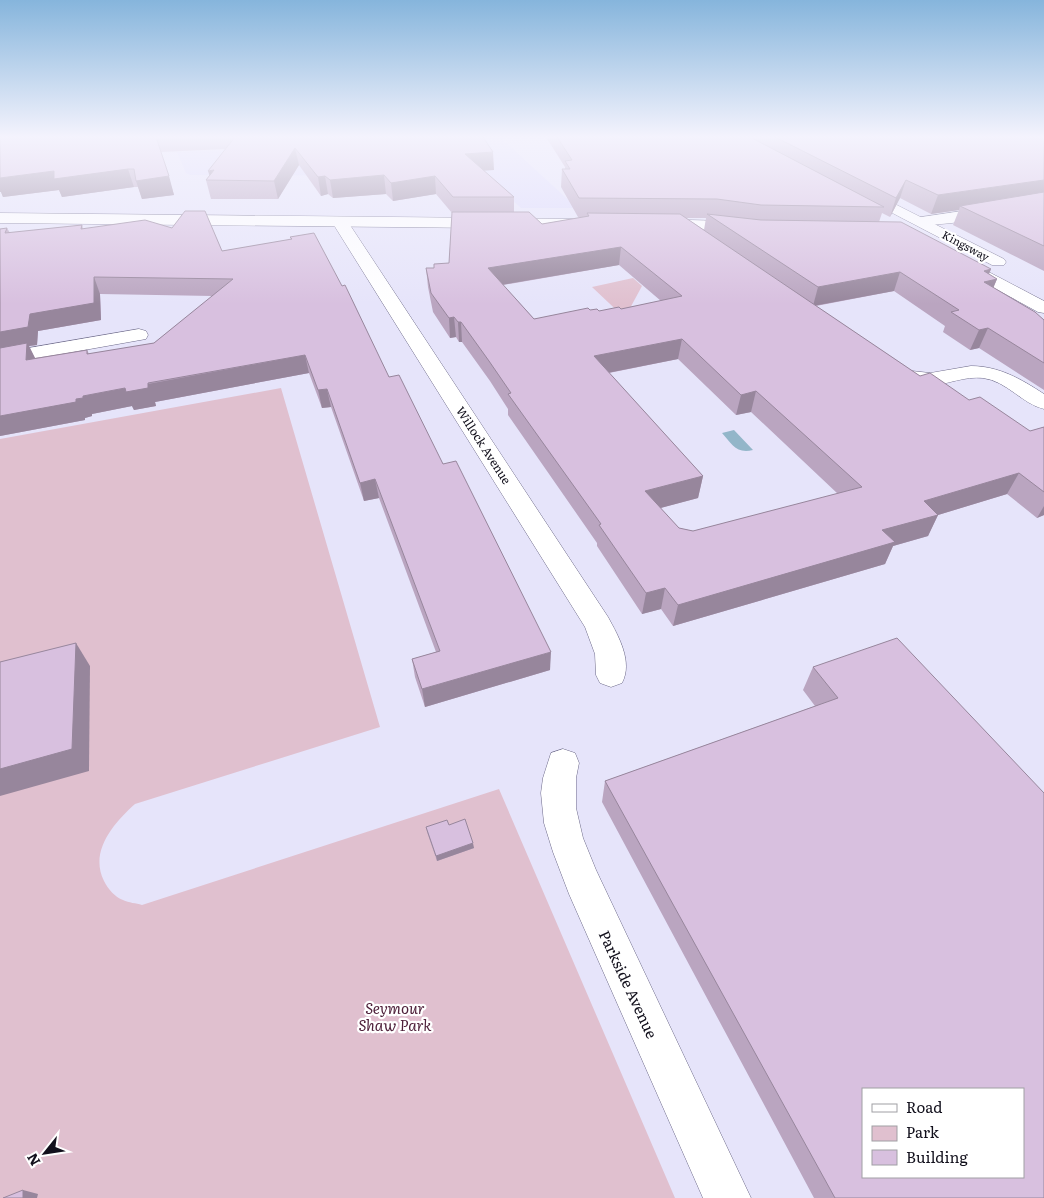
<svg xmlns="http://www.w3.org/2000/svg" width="1044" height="1198" font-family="Literata,serif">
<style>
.built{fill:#dddafc}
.green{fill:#e0c0cf}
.water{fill:#93b6c9}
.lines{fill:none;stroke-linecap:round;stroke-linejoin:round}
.street-casing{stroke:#6c6988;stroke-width:1}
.secondary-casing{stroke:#6c6988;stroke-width:1}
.primary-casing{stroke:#6c6988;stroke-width:1}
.street{fill:#fff;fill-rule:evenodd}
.secondary{fill:#fff;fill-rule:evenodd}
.primary{fill:#fff;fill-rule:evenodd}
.wall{fill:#baa5c0;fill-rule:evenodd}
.shaded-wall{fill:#97869c}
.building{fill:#d8c0df;stroke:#97869c;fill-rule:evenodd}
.labels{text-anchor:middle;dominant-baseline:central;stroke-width:4.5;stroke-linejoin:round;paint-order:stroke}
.far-street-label{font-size:11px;fill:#12101c;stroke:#fff}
.street-label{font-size:12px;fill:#12101c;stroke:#fff}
.near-street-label{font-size:15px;fill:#12101c;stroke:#fff}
.near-park-label{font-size:15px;font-style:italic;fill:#4e203a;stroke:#fff}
</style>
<rect width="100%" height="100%" fill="#e6e4fa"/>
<polygon class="built" points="380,137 500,137 577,208 521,208 486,176 190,175 186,173 177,152 327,146"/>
<g class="green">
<polygon points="633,278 642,286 629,310 627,320 592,287"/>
<path d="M281,388l99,339 -245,77c-21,19 -46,47 -31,77 4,8 11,16 19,19 6,3 13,3 19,5l357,-116 176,409h-675v-759z"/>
</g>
<path class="water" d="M734,430l19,20c-17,4 -21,-6 -31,-17z"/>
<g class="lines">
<g class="street-casing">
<g id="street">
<path d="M340,217l5,2 3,3 260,395c11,20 25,45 14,66l-11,4 -11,-4 -4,-8 -1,-21 -10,-27 -253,-405 3,-3z"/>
<polygon points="139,329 146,331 148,335 146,339 0,365 0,353"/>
<path d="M971,366c28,0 50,13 73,28v15c-22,-5 -37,-28 -61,-31 -18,-2 -35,6 -53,8 -12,0 -23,-3 -34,-6l-3,-4 3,-4 7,-2 27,3z"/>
<polygon points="563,749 575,753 579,763 576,778 576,808 583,838 596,870 751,1198 703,1198 569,894 553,852 544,823 541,793 543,778 551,753"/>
</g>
</g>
<g class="secondary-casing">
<g id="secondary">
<polygon points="1044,199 1044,207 952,223 920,226 915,224 912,221 915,218"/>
<polygon points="0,213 582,219 587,221 590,224 587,227 582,229 0,223"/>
<path d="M660,220c29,0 59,-1 87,6l3,3 -3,3 -5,2 -28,-4 -59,-2 -3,-3 3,-3z"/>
</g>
</g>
<g class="primary-casing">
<g id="primary">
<polygon points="861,187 1004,259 1006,262 1004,265 992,265 856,194 854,191 856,188"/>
<polygon points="964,259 1044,301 1044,313 1038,312 958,268 956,264 958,260"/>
</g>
</g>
<use href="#street" class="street"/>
<use href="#secondary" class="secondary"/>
<use href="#primary" class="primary"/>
</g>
<g class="wall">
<path d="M0,137h483l11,33h-11l31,27v15l28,12 41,-7h-5l-17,-30 1,-18h3v-2l-19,-30h498v134l-91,-46 6,-15 -28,4 -31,-16 -10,19 -8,-4 -3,9 112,47 -2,5 8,5 -4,9 51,32v70l-65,-42 -9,2 -27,-18 2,-6 -51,-35 -78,15 104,70 110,55 14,-4v88l-7,3 -30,-24 -69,21 -10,21 -35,10 -8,18 -212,62 -12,-17 -19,5 -45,-68v-3l-89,-128v-6l-18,-28 -28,-39h-3l-3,-5 -6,1 -17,-26 -5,-25 -2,-19h8l15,-5 3,-50 -16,-19 -43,7 -7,-7 -53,4 -5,-4 -7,2 -22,-31 -21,34h-67l-5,-19 3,-4 17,-27 -65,3 13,43 -32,4 -4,-12h-4l-72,10 -3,-7 -56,7 -2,-5h-1zM686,218h20l-2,12zM619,265l42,36 -40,8 -22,2 -9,-1 -56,9 -31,-34zM678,359l58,56 15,-3 87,82 -145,37 -14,-3 -19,-20 38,-10 5,-22 -94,-103z"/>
<path d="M82,225l1,4 139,22 69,-11 -1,-3 99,140 54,87 107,206 -125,37 -10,-30 -3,-18 24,-7 -57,-154 -15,3 -33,-94 -9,1 -13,-35 -154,29 1,4 -22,4 -2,-4 -40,8v2l-7,2v2l-85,16v-207l7,-1 3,5zM100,294l113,2 -59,47 -65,11 -2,-4 -52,8 -6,-12 8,-1 1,-14 63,-11z"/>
<polygon points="813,667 1044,793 1044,1198 814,1198 602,802 605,781 815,706 803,690"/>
<polygon points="449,825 474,848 437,861 427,832 426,827"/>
</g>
<g class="shaded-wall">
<polygon points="295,148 299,165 278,199 274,181"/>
<polygon points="493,152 494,170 466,172 465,154"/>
<polygon points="128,169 134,187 62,197 59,190 3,197 1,192 0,192 0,178 54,171"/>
<polygon points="214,170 211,180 208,171"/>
<polygon points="384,175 386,194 333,198 330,180"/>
<polygon points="169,176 174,195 142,199 136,181"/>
<polygon points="325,176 328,194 321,196 318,177"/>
<polygon points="435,176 436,194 393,201 391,183"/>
<polygon points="906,180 900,198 890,217 896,198"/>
<polygon points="1044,180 1044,197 960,206 959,210 931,214 938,195"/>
<polygon points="621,247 619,265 489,287 488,268"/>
<polygon points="991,269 986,281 997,279 989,298 975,301 984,271"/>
<polygon points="900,272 894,291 813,306 818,287"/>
<polygon points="94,277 100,294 101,320 38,331 37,345 29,346 36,360 35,378 0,351 0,332 30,314"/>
<polygon points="454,317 456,337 450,338 449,318"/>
<polygon points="458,322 461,322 462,342 459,342"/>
<polygon points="988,328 979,348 970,350 979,330"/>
<polygon points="682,339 678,359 592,376 594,356"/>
<polygon points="305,355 309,373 155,402 156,406 134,410 132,406 92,414 92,416 85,418 85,420 0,436 0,416 76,399 83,396"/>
<polygon points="327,389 331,407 322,408 318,390"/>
<polygon points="756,391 751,412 736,415 741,395"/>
<polygon points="1019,473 1007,494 938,515 928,536 893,546 885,564 673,626 678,605 882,530 924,501"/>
<polygon points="703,476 698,498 642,513 645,491"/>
<polygon points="375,479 379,498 364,501 360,483"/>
<polygon points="1044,506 1044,515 1037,518"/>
<polygon points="665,588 661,609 642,614 646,593"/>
<polygon points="76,643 90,666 89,771 0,796 0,769"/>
<polygon points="551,652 550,670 425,707 422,689"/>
<polygon points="473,843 474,848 437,861 436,856"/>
<polygon points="23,1190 38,1194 37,1198 23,1198"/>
</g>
<g class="building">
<polygon points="0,137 156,137 169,176 136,181 134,169 128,169 54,179 54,171 0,178"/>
<polygon points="235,137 483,137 493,152 465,154 514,197 453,197 435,176 391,183 384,175 330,180 325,176 318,177 295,148 274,181 206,180 214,170 208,171"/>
<polygon points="557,137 750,137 884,207 761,205 717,199 579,198 562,169 570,169 565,161 572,160"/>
<polygon points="775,137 1044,137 1044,180 938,195 906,180 896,198"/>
<polygon points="1044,192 1044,246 960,206"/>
<polygon points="185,211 205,211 222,251 292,239 290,237 314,233 342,286 345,285 389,377 399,375 443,464 456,461 551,652 422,689 412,659 440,651 375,479 360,483 327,389 318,390 305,355 148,383 148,388 126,392 125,388 83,396 83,398 76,399 76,402 0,416 0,348 27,343 26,360 87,350 87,354 154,343 233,279 94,277 94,303 30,314 28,327 0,332 0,229 7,228 5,233 82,225 81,229 145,220 172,228"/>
<path d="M452,212h77l13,12 47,-8 -2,-3 93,1 240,162 10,-3 39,27 11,-3 50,34 14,-4v65l-25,-19 -95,28 14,14 -56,15 13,12 -217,63 -13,-17 -19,5 -47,-68 2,-1 -93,-130 3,-1 -22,-32 -28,-39h-3l-4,-5 -5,1 -18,-25 -5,-25h8v-4l15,-1zM621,247l61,49 -61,13 -2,-2 -20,4 -2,-2 -7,1 -2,-2 -54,11 -46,-51zM682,339l59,56 15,-4 106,96 -169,44 -14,-3 -34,-37 58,-15 -109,-120z"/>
<polygon points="707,214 761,220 901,222 991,269 984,271 997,279 984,282 1035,312 1044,320 1044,363 988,328 979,330 951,312 959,310 900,272 818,287"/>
<path d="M897,638l147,155v405h-209l-230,-417 233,-83 -25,-31zM863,1089h160v88h-160z"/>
<polygon points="76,643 72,749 0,769 0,662"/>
<polygon points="465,819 473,843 436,856 426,827 447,820 449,825"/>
<polygon points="23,1190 23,1198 3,1198"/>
</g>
<linearGradient id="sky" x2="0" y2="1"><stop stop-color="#86b5dc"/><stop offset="0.45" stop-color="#f4f3fd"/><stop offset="1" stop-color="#f4f3fd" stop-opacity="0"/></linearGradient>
<rect width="1044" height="304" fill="url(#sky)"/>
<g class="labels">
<g class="far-street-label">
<text transform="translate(966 245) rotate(28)">Kingsway</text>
</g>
<g class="street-label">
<text transform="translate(484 445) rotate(57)">Willock Avenue</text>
</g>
<g class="near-street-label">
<text transform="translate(629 984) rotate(65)">Parkside Avenue</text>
</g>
<g class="near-park-label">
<text x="395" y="1007">Seymour<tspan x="395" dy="17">Shaw Park</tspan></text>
</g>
</g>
<rect x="862" y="1088" width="162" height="90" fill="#ffffff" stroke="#a09fa4"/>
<rect x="872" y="1104" width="25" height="8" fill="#ffffff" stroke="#a09fa4"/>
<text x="906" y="1113" font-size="15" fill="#12101c">Road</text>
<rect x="872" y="1126" width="25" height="15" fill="#e0c0cf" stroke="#a09fa4"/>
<text x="906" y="1138" font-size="15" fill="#12101c">Park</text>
<rect x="872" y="1150" width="25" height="15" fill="#d8c0df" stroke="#a09fa4"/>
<text x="906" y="1163" font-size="15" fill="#12101c">Building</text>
<g transform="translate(45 1153) rotate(240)" stroke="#ffffff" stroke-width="4" paint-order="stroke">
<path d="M0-4L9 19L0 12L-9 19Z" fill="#12101c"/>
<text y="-8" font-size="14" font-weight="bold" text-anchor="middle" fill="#12101c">N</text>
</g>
</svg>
